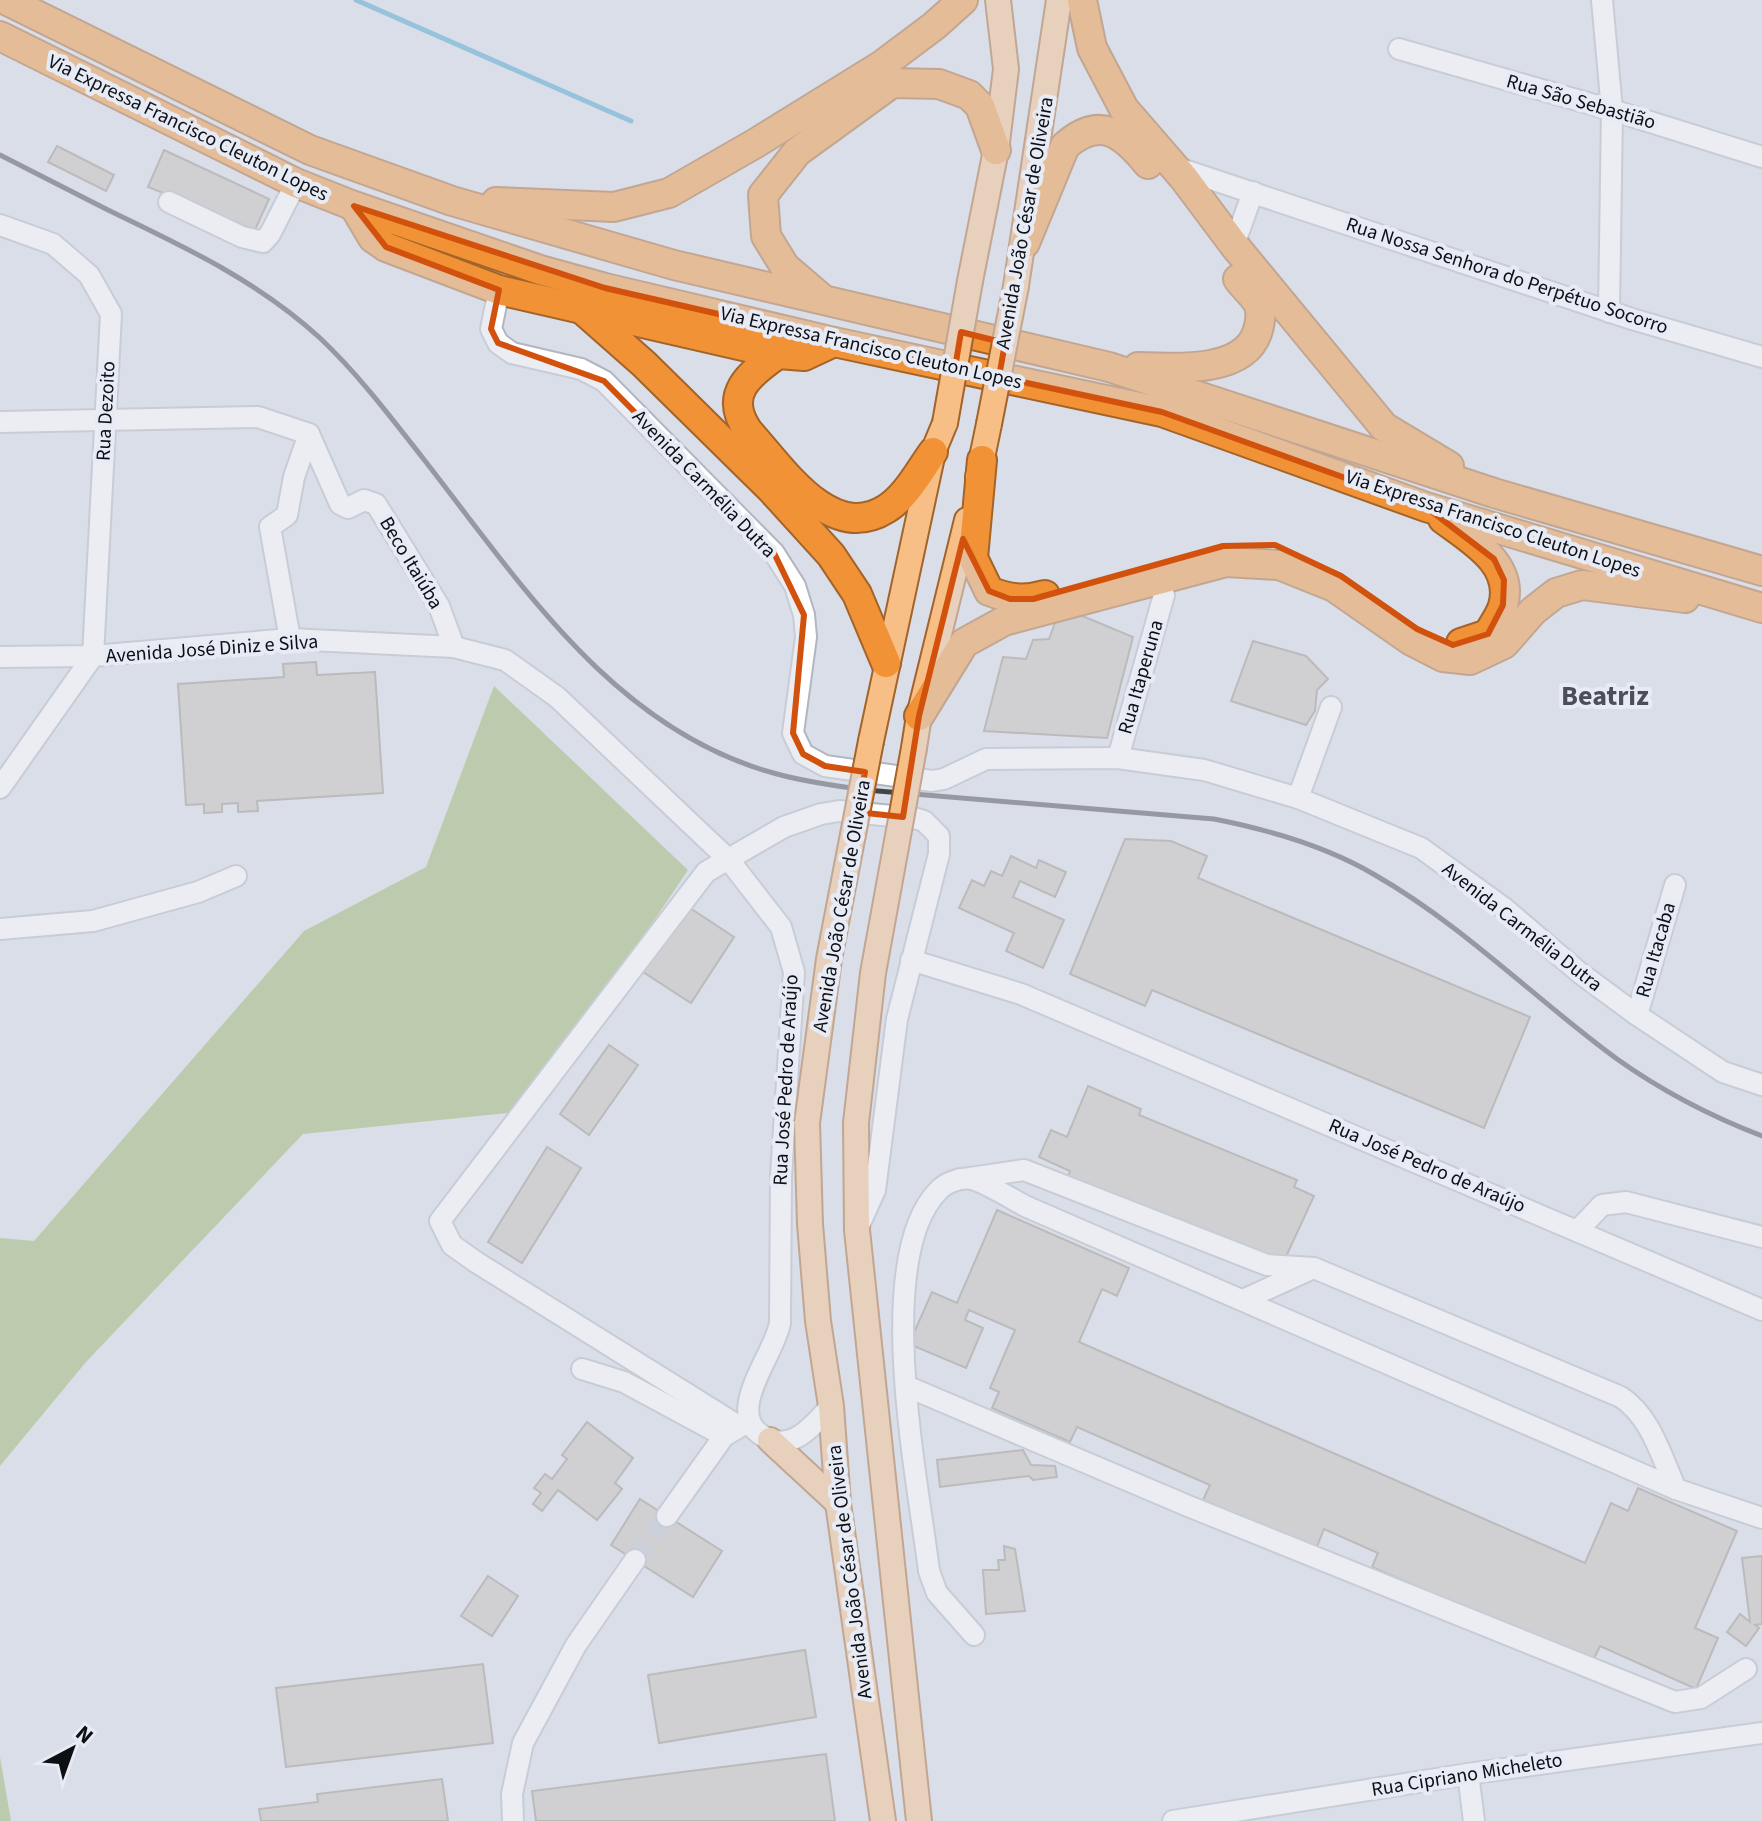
<svg xmlns="http://www.w3.org/2000/svg" width="1762" height="1821" font-family="'Source Sans 3',sans-serif">
<style>
.forest{fill:#98b365}
.lines{fill:none;stroke-linecap:round;stroke-linejoin:round}
.stream{stroke:#44a1cd;stroke-width:5}
.building{fill:#c4bdb4;stroke:#958f85;stroke-width:2}
.minor-tunnel{stroke:#bbbfc9;stroke-width:20;stroke-dasharray:20 10;stroke-linecap:butt}
.minor-casing{stroke:#b1b6c0;stroke-width:24}
.major-casing{stroke:#a2642a;stroke-width:28}
.highway-casing{stroke:#a2642a;stroke-width:32}
.minor{stroke:#fff;stroke-width:20}
.major{stroke:#f7be86;stroke-width:24}
.highway{stroke:#f19236;stroke-width:28}
.rail{stroke:#43454b;stroke-width:5}
.major-bridge-casing{stroke:#a2642a;stroke-width:28;stroke-linecap:butt}
.major-bridge{stroke:#f7be86;stroke-width:24}
.marked{fill:none;stroke:#d2520d;stroke-width:6;stroke-linejoin:round}
.labels{text-anchor:middle;dominant-baseline:central;stroke-width:8;stroke-linejoin:round;paint-order:stroke}
.street-label{font-size:20px;fill:#0e0f13;stroke:#e7ebf6}
.district-label{font-size:28px;font-weight:bold;fill:#4c4f58;stroke:#e7ebf6}
</style>
<rect width="100%" height="100%" fill="#dadee9"/>
<g class="forest">
<polygon points="494,686 688,870 526,1111 303,1134 86,1362 0,1466 0,1238 34,1241 304,931 426,867"/>
<polygon points="0,1757 11,1821 0,1821"/>
</g>
<g class="lines">
<polyline class="stream" points="356,0 631,121"/>
</g>
<g class="building">
<polygon points="57,146 114,175 106,191 48,162"/>
<polygon points="164,150 269,199 255,230 148,187"/>
<polygon points="1061,607 1133,637 1107,738 984,731 1003,657 1026,659 1033,640 1049,639"/>
<polygon points="1253,641 1306,656 1328,679 1317,690 1315,711 1306,725 1231,701"/>
<polygon points="316,662 317,675 375,672 383,793 257,801 258,811 238,812 238,803 222,804 222,812 204,813 204,804 186,805 178,684 284,677 283,664"/>
<polygon points="1125,839 1171,841 1207,856 1198,878 1530,1017 1484,1128 1152,990 1145,1006 1070,974"/>
<polygon points="1011,856 1036,868 1039,860 1066,872 1055,897 1020,881 1013,897 1064,920 1043,968 1006,951 1014,933 959,908 972,880 984,886 991,871 1002,876"/>
<polygon points="687,906 734,937 691,1003 643,972"/>
<polygon points="609,1045 638,1065 589,1135 560,1114"/>
<polygon points="1088,1086 1141,1109 1139,1115 1297,1180 1294,1187 1314,1196 1284,1261 1068,1177 1070,1171 1039,1157 1051,1130 1067,1137"/>
<polygon points="547,1147 581,1168 522,1263 488,1242"/>
<polygon points="997,1210 1129,1268 1117,1296 1102,1289 1079,1342 1585,1563 1611,1503 1628,1511 1638,1488 1737,1531 1695,1628 1718,1638 1696,1689 1600,1646 1592,1663 1372,1567 1378,1553 1324,1529 1316,1549 1203,1500 1210,1485 1077,1427 1070,1442 992,1408 999,1392 990,1388 1015,1330 969,1310 965,1320 983,1328 966,1368 909,1344 932,1292 957,1303"/>
<polygon points="587,1422 633,1458 615,1483 622,1489 597,1520 558,1490 542,1511 533,1504 541,1493 534,1488 545,1474 552,1479 567,1459 562,1455"/>
<polygon points="1023,1450 1031,1465 1055,1466 1057,1477 1033,1480 1029,1476 940,1487 937,1460"/>
<polygon points="640,1499 722,1551 693,1597 611,1545"/>
<polygon points="1004,1546 1015,1549 1025,1611 986,1614 983,1570 999,1570 998,1560 1005,1560"/>
<polygon points="1762,1556 1762,1624 1755,1625 1759,1628 1746,1646 1727,1632 1740,1614 1750,1622 1742,1558"/>
<polygon points="488,1576 518,1596 492,1636 461,1616"/>
<polygon points="805,1650 816,1717 659,1743 648,1675"/>
<polygon points="483,1664 493,1743 286,1767 276,1688"/>
<polygon points="826,1754 835,1821 536,1821 532,1791"/>
<polygon points="442,1779 448,1821 261,1821 259,1809 318,1802 317,1794"/>
</g>
<g class="lines">
<polyline class="minor-tunnel" points="635,1560 667,1516"/>
<g class="minor-casing">
<g id="minor">
<polyline points="1602,0 1612,110 1609,312"/>
<polyline points="1399,49 1612,110 1762,157"/>
<polyline points="1172,166 1632,319 1762,357"/>
<polyline points="169,202 242,237 263,242 270,234 296,183"/>
<polyline points="0,225 53,244 89,275 111,314 93,656 0,788"/>
<polyline points="1234,245 1253,192"/>
<polyline points="499,290 491,329 498,343 512,353 581,369 604,381 774,553 795,586 804,615 806,637 793,733 803,754 825,766 932,781 944,779 986,759 1118,758 1204,770 1298,798 1421,848 1504,908 1580,973 1637,1015 1723,1072 1762,1085"/>
<polyline points="0,422 258,417 309,434 340,504 348,508 364,500 376,504 439,606 454,647"/>
<polyline points="290,639 270,527 287,515 294,477 309,434"/>
<path d="M0,657l93,-1 197,-17 164,8 51,13 52,37 172,163 52,67 13,45 -13,204 -1,147c-6,34 -61,95 -11,116 26,11 46,-16 62,-33"/>
<polyline points="1118,758 1164,595"/>
<polyline points="1298,798 1331,707"/>
<polyline points="0,929 93,921 198,892 236,876"/>
<polyline points="911,960 1021,994 1762,1310"/>
<polyline points="1637,1015 1675,885"/>
<path d="M970,1178l54,-8 243,95 47,3 307,129c30,20 40,59 55,92"/>
<polyline points="1578,1230 1602,1205 1626,1202 1762,1237"/>
<polyline points="1243,1300 1309,1270"/>
<polyline points="582,1369 624,1382 724,1436"/>
<polyline points="906,1386 1188,1506 1675,1702 1701,1698 1746,1669"/>
<polyline points="740,1427 476,1262 452,1245 440,1221 706,872 784,827 821,814 839,811 914,818 924,821 939,836 939,854 897,1019 875,1190 857,1230"/>
<polyline points="667,1516 724,1436 736,1429"/>
<path d="M974,1635l-37,-42 -8,-22c-11,-90 -57,-312 9,-380 7,-8 22,-14 33,-12 12,2 41,20 54,27l651,283 86,29"/>
<polyline points="1468,1774 1474,1821"/>
<polyline points="513,1821 512,1794 523,1743 576,1645 635,1560"/>
<polyline points="1173,1821 1468,1774 1762,1733"/>
</g>
</g>
<g class="major-casing">
<g id="major">
<polyline points="970,281 996,150 1006,69 998,0"/>
<polyline points="1016,286 1059,0"/>
<polyline points="978,477 989,424"/>
<polyline points="871,741 933,452 945,423"/>
<polyline points="914,748 919,716 967,520"/>
<polyline points="807,1123 810,1224 818,1321 831,1406 838,1503 883,1821"/>
<polyline points="856,1123 857,1230 919,1821"/>
<polyline points="770,1440 838,1503"/>
</g>
</g>
<g class="highway-casing">
<g id="highway">
<polyline points="6,0 310,150 452,201 674,265 1109,367 1494,493 1762,571"/>
<polyline points="1082,0 1092,48 1124,109 1183,177 1234,245 1384,427 1449,466"/>
<polyline points="0,36 296,183 354,206 540,270 605,288 834,342 1162,412 1426,507 1762,608"/>
<polyline points="496,202 614,207 669,193 756,143 882,65 934,26 963,0"/>
<polyline points="354,206 373,238 386,247 499,290 778,354"/>
<path d="M1025,243l40,-97c35,-31 58,-13 83,18"/>
<polyline points="820,297 785,267 766,236 763,195 797,152 892,83 939,84 969,95 980,106 996,150"/>
<polyline points="584,311 644,364 771,489 831,555 857,594 886,663"/>
<path d="M834,342l-30,14 -26,-2c-29,20 -55,40 -30,77 33,36 82,113 138,78 20,-12 34,-39 47,-57"/>
<path d="M1138,367c35,1 105,7 119,-34 3,-9 5,-21 1,-30 -5,-8 -14,-16 -20,-24"/>
<path d="M982,460l-9,98 16,33c20,8 35,10 56,4"/>
<path d="M1443,519c28,21 72,45 60,87 -3,10 -10,19 -15,28l-27,9"/>
<polyline points="919,716 964,643 1004,621 1226,562 1279,565 1334,587 1410,640 1443,657 1470,660 1504,644 1533,611 1556,593 1582,585 1685,598"/>
</g>
</g>
<use href="#minor" class="minor"/>
<use href="#major" class="major"/>
<use href="#highway" class="highway"/>
<path class="rail" d="M0,155c36,18 72,37 108,55 75,36 150,71 212,128 38,36 70,78 102,119 98,125 192,274 355,317 29,8 59,12 89,16l348,29c56,11 112,27 161,56 89,51 160,124 242,184 45,32 93,57 145,77"/>
<g class="major-bridge-casing">
<g id="major-bridge">
<polyline points="945,423 970,281"/>
<polyline points="989,424 1016,286"/>
<polyline points="807,1123 829,959 871,741"/>
<polyline points="856,1123 873,973 914,748"/>
</g>
</g>
<use href="#major-bridge" class="major-bridge"/>
</g>
<path d="M0 0H1762V1821H0ZM354,206l251,82 350,80 6,-36 44,11 -6,34 163,35 264,95 68,52 10,21 -1,25 -15,29 -35,11 -36,-16 -76,-53 -66,-31 -52,1 -190,53h-23l-21,-8 -26,-52 -44,177 -16,101 -46,-5 8,-40 -40,-6 -22,-12 -10,-21 11,-118 -30,-62 -170,-172 -106,-38 -7,-14 8,-39 -113,-43z" fill="#dadee9" fill-opacity=".55" fill-rule="evenodd"/>
<path class="marked" d="M354,206l251,82 350,80 6,-36 44,11 -6,34 163,35 264,95 68,52 10,21 -1,25 -15,29 -35,11 -36,-16 -76,-53 -66,-31 -52,1 -190,53h-23l-21,-8 -26,-52 -44,177 -16,101 -46,-5 8,-40 -40,-6 -22,-12 -10,-21 11,-118 -30,-62 -170,-172 -106,-38 -7,-14 8,-39 -113,-43z"/>
<g class="labels">
<g class="street-label">
<text transform="translate(1581 102) rotate(16)">Rua São Sebastião</text>
<text transform="translate(188 128) rotate(26)">Via Expressa Francisco Cleuton Lopes</text>
<text transform="translate(1025 223) rotate(-80)">Avenida João César de Oliveira</text>
<text transform="translate(1507 276) rotate(18)">Rua Nossa Senhora do Perpétuo Socorro</text>
<text transform="translate(871 348) rotate(13)">Via Expressa Francisco Cleuton Lopes</text>
<text transform="translate(106 411) rotate(-87)">Rua Dezoito</text>
<text transform="translate(704 484) rotate(46)">Avenida Carmélia Dutra</text>
<text transform="translate(1493 524) rotate(18)">Via Expressa Francisco Cleuton Lopes</text>
<text transform="translate(411 563) rotate(59)">Beco Itaiúba</text>
<text transform="translate(212 649) rotate(-4)">Avenida José Diniz e Silva</text>
<text transform="translate(1141 677) rotate(-74)">Rua Itaperuna</text>
<text transform="translate(842 906) rotate(-80)">Avenida João César de Oliveira</text>
<text transform="translate(1522 927) rotate(38)">Avenida Carmélia Dutra</text>
<text transform="translate(1656 950) rotate(-74)">Rua Itacaba</text>
<text transform="translate(786 1080) rotate(-87)">Rua José Pedro de Araújo</text>
<text transform="translate(1427 1166) rotate(23)">Rua José Pedro de Araújo</text>
<text transform="translate(850 1572) rotate(-97)">Avenida João César de Oliveira</text>
<text transform="translate(1467 1775) rotate(-9)">Rua Cipriano Micheleto</text>
</g>
<g class="district-label">
<text x="1605" y="696">Beatriz</text>
</g>
</g>
<g transform="translate(72 1749) rotate(41)" stroke="#e7ebf6" stroke-width="6" paint-order="stroke">
<path d="M0-6L14 30L0 20L-14 30Z" fill="#0e0f13"/>
<text y="-12" font-size="22" font-weight="bold" text-anchor="middle" fill="#0e0f13">N</text>
</g>
</svg>
